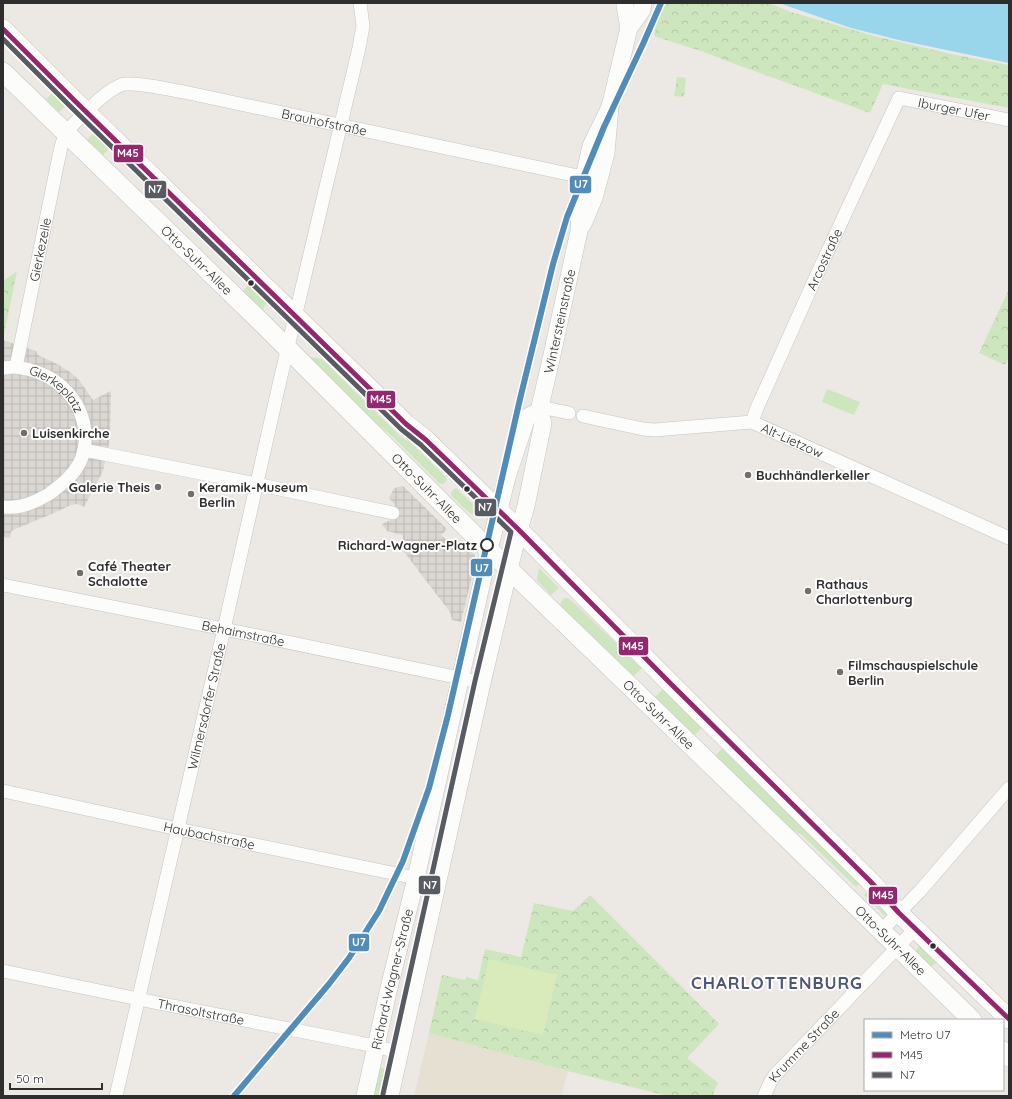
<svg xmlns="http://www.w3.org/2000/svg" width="1012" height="1099" font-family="Quicksand,sans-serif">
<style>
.education{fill:#e6e0d3}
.grass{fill:#cee6be}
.park{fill:url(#park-crowns)}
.pitch{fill:#d9eabb}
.plaza{fill:url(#plaza-grid)}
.water{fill:#99d6ec}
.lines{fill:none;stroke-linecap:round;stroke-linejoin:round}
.minor-casing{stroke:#c5c4c5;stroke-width:14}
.tertiary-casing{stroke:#c5c4c5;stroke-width:18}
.secondary-casing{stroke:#c5c4c5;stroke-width:20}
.minor{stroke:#fcfcfb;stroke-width:13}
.tertiary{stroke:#fcfcfb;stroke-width:17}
.secondary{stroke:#fcfcfb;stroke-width:19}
.bus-1-casing{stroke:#fff;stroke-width:8}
.bus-2-casing{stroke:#fff;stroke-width:8}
.bus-1{stroke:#95276e;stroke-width:5}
.bus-2{stroke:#595b62;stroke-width:5}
.metro-1-casing{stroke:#fff;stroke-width:9}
.metro-1{stroke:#528dba;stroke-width:6}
.bus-dot{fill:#2e2e2e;stroke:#fff;stroke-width:1.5}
.poi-dot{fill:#706f6e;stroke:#fff;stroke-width:1.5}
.stop-dot{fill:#fff;stroke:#2e2e2e;stroke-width:2}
.labels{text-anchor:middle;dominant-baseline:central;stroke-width:4;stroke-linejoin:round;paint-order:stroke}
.street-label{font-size:13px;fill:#2e2e2e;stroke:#fff}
.poi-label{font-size:13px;font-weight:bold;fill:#2e2e2e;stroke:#fff;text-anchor:start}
.stop-label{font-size:13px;font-weight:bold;fill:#2e2e2e;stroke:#fff;text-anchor:end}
.district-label{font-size:17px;font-weight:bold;letter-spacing:1px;fill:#4d5680;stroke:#fff}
.line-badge{stroke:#fff;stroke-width:1.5}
.badge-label{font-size:11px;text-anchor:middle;font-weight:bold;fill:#fff}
</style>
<defs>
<pattern id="park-crowns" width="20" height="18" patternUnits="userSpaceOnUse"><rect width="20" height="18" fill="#cee6be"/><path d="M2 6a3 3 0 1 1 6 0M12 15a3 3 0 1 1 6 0" fill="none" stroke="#b1c6a4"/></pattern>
<pattern id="plaza-grid" width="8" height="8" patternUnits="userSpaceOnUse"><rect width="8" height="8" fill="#dad6d2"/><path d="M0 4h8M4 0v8" fill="none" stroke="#bbb8b5"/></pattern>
</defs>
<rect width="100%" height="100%" fill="#ece8e4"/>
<polygon class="education" points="429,1033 568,1071 561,1096 414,1096"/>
<g class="grass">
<polygon points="54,91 68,104 59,112 46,99"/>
<polygon points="96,130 112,146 103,155 87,140"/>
<polygon points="250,283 268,301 261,312 241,293"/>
<polygon points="312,357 322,359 402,438 410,442 446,477 446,480 445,483 441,484 439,483 394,438 351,401 310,358"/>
<polygon points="827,389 860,402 854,415 822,402"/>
<path d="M456,488l27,26v1c-13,4 -23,-12 -32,-20v-2l3,-4z"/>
<polygon points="539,568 559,588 551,595 537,580"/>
<polygon points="566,598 569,599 574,603 642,668 634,676 561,607 560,604 563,599"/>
<polygon points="663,689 702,727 694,736 655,697"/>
<polygon points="723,748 860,883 856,887 802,835 785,826 715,756"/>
<polygon points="868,891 888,911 885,916 864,895"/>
<polygon points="921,943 939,960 930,968 914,953"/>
<polygon points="380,1068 389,1070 384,1096 373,1096"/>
</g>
<g class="park">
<polygon points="661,3 769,3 791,12 874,36 956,55 1009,65 1009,108 883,84 870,113 735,64 704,52 654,36"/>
<polygon points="677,77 686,78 684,97 674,96"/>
<polygon points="17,271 3,340 3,281"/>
<polygon points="1009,289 1009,357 1005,365 979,353"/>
<polygon points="590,895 719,1024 687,1058 718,1083 712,1096 668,1096 568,1071 429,1033 442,975 465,980 466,977 478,980 485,949 521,957 534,903 573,911"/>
</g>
<polygon class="pitch" points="489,959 557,975 543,1035 475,1019"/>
<g class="plaza">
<polygon points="3,340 36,351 38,355 57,364 70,372 79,380 93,400 111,391 110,438 103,471 84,507 77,504 71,505 54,513 13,530 11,532 10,538 3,537"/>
<polygon points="403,486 447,529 441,535 457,550 463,544 475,555 475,564 461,622 452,620 450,612 401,548 403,535 387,531 382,524 391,520 395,505 389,498 394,488"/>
</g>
<polygon class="water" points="779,3 1009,3 1009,63 903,41 851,28"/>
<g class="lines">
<g class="minor-casing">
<g id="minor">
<path id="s1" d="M16,367l42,-206c2,-8 4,-23 9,-29 9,-12 45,-48 59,-48 19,-1 39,5 58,8l408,87"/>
<path id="s2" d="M3,368c4,0 8,-1 12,-1 4,0 8,2 12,2 31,7 55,31 58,63 1,10 -1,23 -6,32 -7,13 -18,21 -30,30 -13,8 -30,15 -46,13"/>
<polyline points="540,407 569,413"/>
<path id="s3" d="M583,416l60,13 11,1 98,-8 257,116"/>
<path id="s4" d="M752,422l5,-14 62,-138 80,-172 110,22"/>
<polyline points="84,450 256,484 393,513"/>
<path id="s5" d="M3,585l221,44 236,49 22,5"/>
<path id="s6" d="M3,791l175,38 238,49"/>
<polyline points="881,931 920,891 1009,788"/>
<path id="s7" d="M3,971l150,31 207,41 39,9"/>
<path id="s8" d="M116,1096l108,-467 57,-253 78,-328 4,-22 -3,-23"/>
<path id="s9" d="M764,1096l7,-15 4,-6 141,-147"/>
</g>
</g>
<g class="tertiary-casing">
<g id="tertiary">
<polyline points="625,3 625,6 629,28"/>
<polyline points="583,224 594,198 606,153 610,107 629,28 642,10 643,3"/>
<path id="s10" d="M365,1096l23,-104 28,-114 73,-328 18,-73 20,-60 12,-6"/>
<path id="s11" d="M390,1096l92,-413 27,-114 10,-39 7,-24 17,-83 -4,-12 13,-56 27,-124 1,-36 11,-49 19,-39"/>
</g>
</g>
<g class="secondary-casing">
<g id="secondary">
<polyline points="3,29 75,101 406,424 426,440 519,530 671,684 870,881 899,913 1009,1019"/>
<path id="s12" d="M3,72l258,250 228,228 302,292 181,178"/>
<polyline points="1003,1051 1009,1057"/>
</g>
</g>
<use href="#minor" class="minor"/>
<use href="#tertiary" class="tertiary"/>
<use href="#secondary" class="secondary"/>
<g class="bus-1-casing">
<polyline id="bus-1" points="3,29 75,101 406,424 426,440 519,530 671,684 870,881 899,913 1009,1019"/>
</g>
<g class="bus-2-casing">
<polyline id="bus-2" points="3,39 70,106 401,429 421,445 511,532 475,681 383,1094"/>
</g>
<use href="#bus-1" class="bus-1"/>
<use href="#bus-2" class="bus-2"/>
<g class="metro-1-casing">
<polyline id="metro-1" points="234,1096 329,984 349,958 379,911 403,861 429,788 448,715 520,399 553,264 567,217 604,127 643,44 661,3"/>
</g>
<use href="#metro-1" class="metro-1"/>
</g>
<g class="bus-dot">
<circle cx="251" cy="283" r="3.5"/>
<circle cx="467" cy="489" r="3.5"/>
<circle cx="933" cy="946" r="3.5"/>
</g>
<g class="poi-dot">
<circle cx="24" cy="433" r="4"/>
<circle cx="748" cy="475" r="4"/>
<circle cx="158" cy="487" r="4"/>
<circle cx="191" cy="494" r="4"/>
<circle cx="80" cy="573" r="4"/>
<circle cx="808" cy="591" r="4"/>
<circle cx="840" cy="672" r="4"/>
</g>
<circle class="stop-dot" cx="487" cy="545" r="6"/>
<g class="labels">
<g class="street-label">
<text stroke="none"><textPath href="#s4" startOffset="412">Iburger Ufer</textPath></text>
<text stroke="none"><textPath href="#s1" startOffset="520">Brauhofstraße</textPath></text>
<text stroke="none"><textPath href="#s1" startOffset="120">Gierkezeile</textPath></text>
<text stroke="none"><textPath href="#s12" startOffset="270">Otto-Suhr-Allee</textPath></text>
<text stroke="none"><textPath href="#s4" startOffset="178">Arcostraße</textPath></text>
<text stroke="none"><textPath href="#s11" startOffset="795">Wintersteinstraße</textPath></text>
<text stroke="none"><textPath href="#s2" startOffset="61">Gierkeplatz</textPath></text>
<text stroke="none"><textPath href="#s3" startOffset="215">Alt-Lietzow</textPath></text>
<text stroke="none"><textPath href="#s12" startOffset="594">Otto-Suhr-Allee</textPath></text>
<text stroke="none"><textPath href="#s5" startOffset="245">Behaimstraße</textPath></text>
<text stroke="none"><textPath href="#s8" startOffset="400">Wilmersdorfer Straße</textPath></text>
<text stroke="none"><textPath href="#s12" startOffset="918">Otto-Suhr-Allee</textPath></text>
<text stroke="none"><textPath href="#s6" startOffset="211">Haubachstraße</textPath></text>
<text stroke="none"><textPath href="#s12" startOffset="1242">Otto-Suhr-Allee</textPath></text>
<text stroke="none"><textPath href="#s10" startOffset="120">Richard-Wagner-Straße</textPath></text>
<text stroke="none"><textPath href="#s7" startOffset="202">Thrasoltstraße</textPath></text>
<text stroke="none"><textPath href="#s9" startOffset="65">Krumme Straße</textPath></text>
</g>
<g class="poi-label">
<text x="32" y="433">Luisenkirche</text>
<text x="756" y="475">Buchhändlerkeller</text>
<text x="150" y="487" text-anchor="end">Galerie Theis</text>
<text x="199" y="487">Keramik-Museum<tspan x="199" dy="15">Berlin</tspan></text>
<text x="88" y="566">Café Theater<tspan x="88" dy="15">Schalotte</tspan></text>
<text x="816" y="584">Rathaus<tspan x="816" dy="15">Charlottenburg</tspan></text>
<text x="848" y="665">Filmschauspielschule<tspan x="848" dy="15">Berlin</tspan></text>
</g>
<g class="stop-label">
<text x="477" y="545">Richard-Wagner-Platz</text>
</g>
<g class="district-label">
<text x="777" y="982">CHARLOTTENBURG</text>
</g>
</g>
<g class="line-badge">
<rect x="113" y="144" width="31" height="19" rx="4" fill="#95276e"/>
<rect x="569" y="175" width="23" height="19" rx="4" fill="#528dba"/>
<rect x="144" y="180" width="23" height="19" rx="4" fill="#595b62"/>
<rect x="366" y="390" width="30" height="19" rx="4" fill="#95276e"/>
<rect x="474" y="498" width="23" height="19" rx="4" fill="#595b62"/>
<rect x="470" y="558" width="23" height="19" rx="4" fill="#528dba"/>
<rect x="618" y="636" width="31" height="20" rx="4" fill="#95276e"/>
<rect x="418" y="875" width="23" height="20" rx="4" fill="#595b62"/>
<rect x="868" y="886" width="30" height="19" rx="4" fill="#95276e"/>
<rect x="348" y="933" width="22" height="19" rx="4" fill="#528dba"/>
</g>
<g class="badge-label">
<text x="128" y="157">M45</text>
<text x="581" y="188">U7</text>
<text x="155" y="193">N7</text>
<text x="381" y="403">M45</text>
<text x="485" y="511">N7</text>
<text x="482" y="572">U7</text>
<text x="633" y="650">M45</text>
<text x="430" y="889">N7</text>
<text x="883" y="899">M45</text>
<text x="359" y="946">U7</text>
</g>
<rect width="1012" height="1099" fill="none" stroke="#2e2e2e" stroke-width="8"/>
<rect x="864" y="1019" width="140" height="72" fill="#ffffff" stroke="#ababab"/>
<rect x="872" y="1032" width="20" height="6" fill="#528dba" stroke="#ababab"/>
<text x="900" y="1039" font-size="12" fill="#2e2e2e">Metro U7</text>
<rect x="872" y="1052" width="20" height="6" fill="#95276e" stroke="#ababab"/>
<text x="900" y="1059" font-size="12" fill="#2e2e2e">M45</text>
<rect x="872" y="1072" width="20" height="6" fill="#595b62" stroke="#ababab"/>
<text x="900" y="1079" font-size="12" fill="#2e2e2e">N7</text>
<path d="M10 1083v6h92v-6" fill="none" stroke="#2e2e2e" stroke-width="2"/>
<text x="16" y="1083" font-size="12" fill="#2e2e2e" stroke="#ffffff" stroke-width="3" paint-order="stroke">50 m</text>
</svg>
